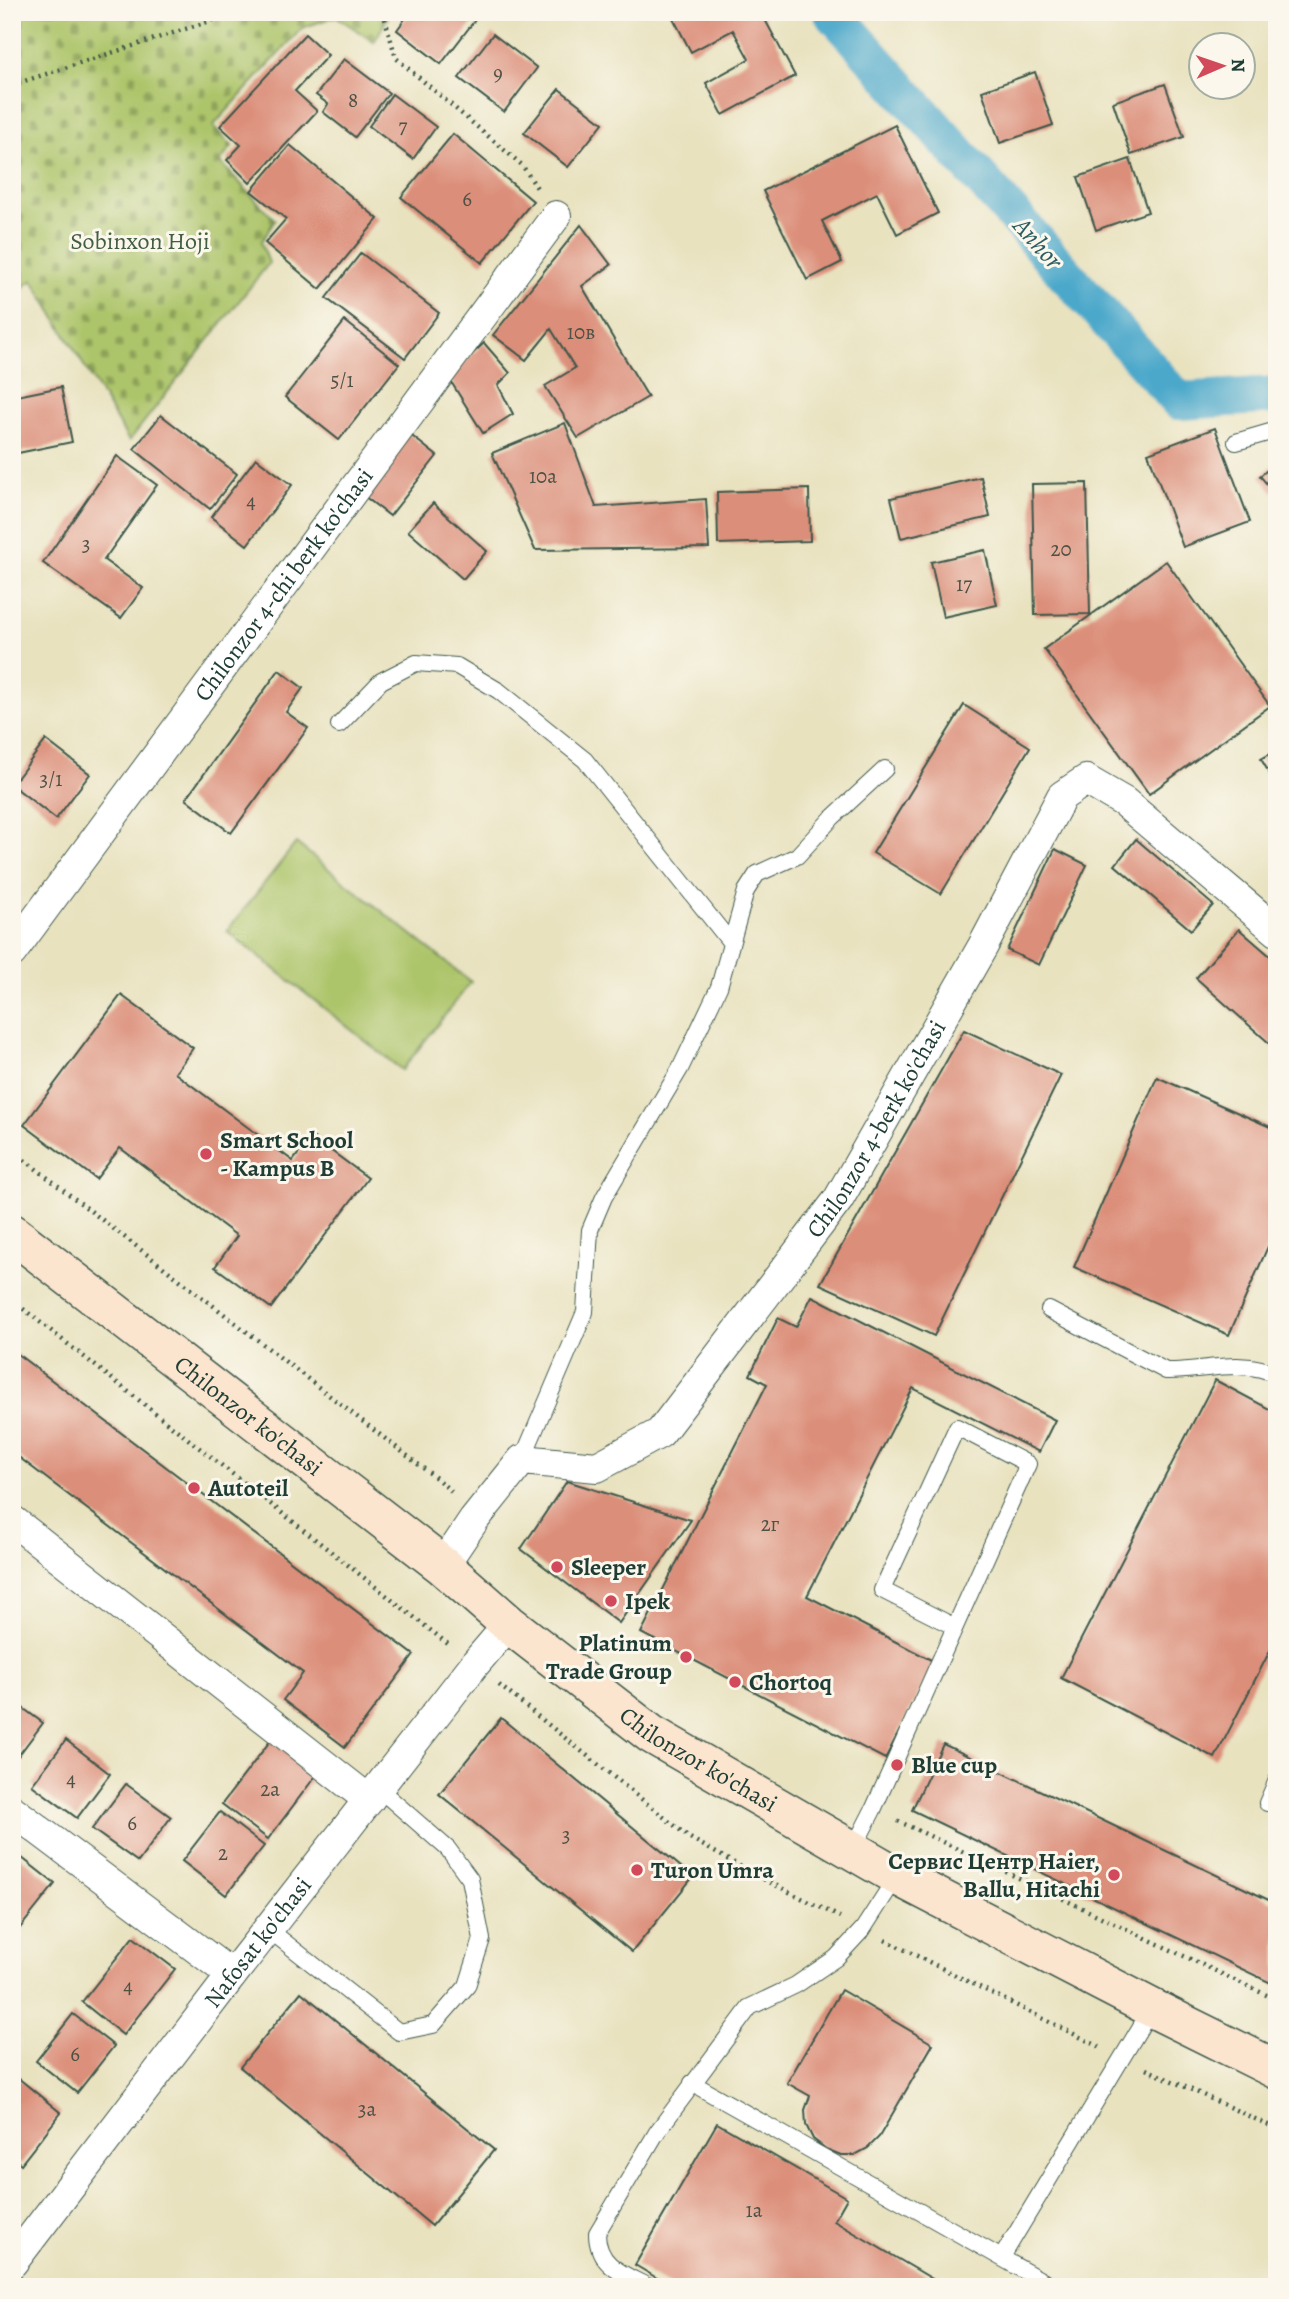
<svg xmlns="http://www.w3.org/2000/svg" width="1289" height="2299" font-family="Alegreya,serif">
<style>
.cemetery{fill:url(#cemetery-stones);stroke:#668150;stroke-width:2}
.pitch{fill:#adc56b;stroke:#668150;stroke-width:2}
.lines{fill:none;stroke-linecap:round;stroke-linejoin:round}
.canal{stroke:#4ca8ca;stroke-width:38}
.building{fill:#db8e79}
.lane-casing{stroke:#3d5649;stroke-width:18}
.street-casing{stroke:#3d5649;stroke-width:32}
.secondary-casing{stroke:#3d5649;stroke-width:41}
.path{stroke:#3d5649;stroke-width:4.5;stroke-dasharray:2 5;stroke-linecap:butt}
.lane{stroke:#fff;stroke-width:16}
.street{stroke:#fff;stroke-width:30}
.secondary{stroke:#fbe5cf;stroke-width:38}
.poi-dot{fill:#d1495b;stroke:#fbf7ec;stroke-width:2.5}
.labels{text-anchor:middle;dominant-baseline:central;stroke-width:6;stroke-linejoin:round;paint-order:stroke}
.number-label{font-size:21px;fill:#4e5145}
.park-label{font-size:24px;fill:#425f42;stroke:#fbf7ec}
.street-label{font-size:24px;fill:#1f3d34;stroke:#fbf7ec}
.poi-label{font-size:24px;font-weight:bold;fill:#1f3d34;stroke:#fbf7ec;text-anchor:start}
.water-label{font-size:26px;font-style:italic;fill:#2c5d61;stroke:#fbf7ec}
</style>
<defs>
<pattern id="cemetery-stones" width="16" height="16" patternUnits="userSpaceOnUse" patternTransform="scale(1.75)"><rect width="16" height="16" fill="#adc56b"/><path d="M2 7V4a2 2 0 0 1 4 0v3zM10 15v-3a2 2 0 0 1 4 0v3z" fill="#8ca159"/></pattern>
</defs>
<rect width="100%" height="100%" fill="#fbf7ec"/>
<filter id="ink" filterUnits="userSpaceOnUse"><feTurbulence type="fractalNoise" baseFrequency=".0143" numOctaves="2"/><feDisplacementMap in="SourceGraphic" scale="14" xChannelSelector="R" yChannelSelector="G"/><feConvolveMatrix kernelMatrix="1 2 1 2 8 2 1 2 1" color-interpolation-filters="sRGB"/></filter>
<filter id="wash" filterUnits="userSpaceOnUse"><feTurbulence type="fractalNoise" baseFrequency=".00686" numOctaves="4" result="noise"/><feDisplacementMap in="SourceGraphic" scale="28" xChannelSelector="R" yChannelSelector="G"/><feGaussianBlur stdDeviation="1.57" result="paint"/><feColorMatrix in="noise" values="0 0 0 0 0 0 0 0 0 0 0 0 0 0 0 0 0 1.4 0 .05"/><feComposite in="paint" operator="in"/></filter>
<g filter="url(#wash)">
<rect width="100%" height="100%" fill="#e8e2bf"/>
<polygon class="cemetery" points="12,12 391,12 374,42 336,16 302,28 213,126 232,146 220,162 275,220 261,242 269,263 129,441 33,280 12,295"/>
<polygon class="pitch" points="296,843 471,982 402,1070 227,931"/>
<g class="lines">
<polyline class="canal" points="832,12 1179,401 1277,395"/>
</g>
<g id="blocks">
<g class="building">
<polygon points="410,12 465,12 475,20 441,64 397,30"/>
<polygon points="670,12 761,12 795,76 723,115 706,83 749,59 733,30 691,52"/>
<polygon points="1191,12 1216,12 1216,13 1194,20"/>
<polygon points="305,34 328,55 295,91 317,111 250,183 227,160 241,145 220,126"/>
<polygon points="493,34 537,68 504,112 459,78"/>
<polygon points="344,59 389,93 355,137 323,112 328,104 316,95"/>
<polygon points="1035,72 1053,125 1000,143 982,91"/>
<polygon points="1165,84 1184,137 1131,155 1113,102"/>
<polygon points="559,89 603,123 568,167 524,133"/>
<polygon points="392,94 436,127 413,159 369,126"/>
<polygon points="895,125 938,213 897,234 877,193 822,221 842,262 807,280 763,191"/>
<polygon points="453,134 533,201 482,263 401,197"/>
<polygon points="290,145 378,219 320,289 265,243 286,219 251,191"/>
<polygon points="1130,159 1148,212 1096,230 1078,177"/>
<polygon points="581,225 611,265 582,286 648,397 578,438 545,386 575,368 551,329 526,360 493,335"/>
<polygon points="361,253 439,313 405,358 326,298"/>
<polygon points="345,321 399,364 339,440 285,397"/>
<polygon points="484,343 510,373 498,385 513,414 483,433 448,377"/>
<polygon points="61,387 72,442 18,453 12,425 12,397"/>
<polygon points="161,415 237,474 210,509 134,449"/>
<polygon points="565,423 596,507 706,499 709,548 535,550 492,453"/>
<polygon points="1215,428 1250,522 1183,547 1148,453"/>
<polygon points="403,429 437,456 390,516 355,489"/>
<polygon points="117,456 157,485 104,560 143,588 121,618 43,563"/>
<polygon points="256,458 292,485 247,545 211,517"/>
<polygon points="1277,462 1277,496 1260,476"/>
<polygon points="981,477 990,517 901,538 891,498"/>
<polygon points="1087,483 1090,614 1035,615 1032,484"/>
<polygon points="809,489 810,541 718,544 717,492"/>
<polygon points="433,503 487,551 463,579 408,531"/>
<polygon points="985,550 997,605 943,617 931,562"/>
<polygon points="1166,561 1270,706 1149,794 1044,649"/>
<polygon points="279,670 303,688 286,712 308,728 231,833 186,799"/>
<polygon points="964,705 1030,747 941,894 873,853"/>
<polygon points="46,740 90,774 56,819 12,785"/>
<polygon points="1277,750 1277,786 1261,759"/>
<polygon points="1136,839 1213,905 1191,930 1115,865"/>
<polygon points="1055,849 1087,865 1039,965 1007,950"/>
<polygon points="1239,929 1277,962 1277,1050 1196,978"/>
<polygon points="121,995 193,1048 175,1073 293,1161 311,1136 368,1178 271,1308 215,1267 237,1236 120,1148 96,1179 24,1125"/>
<polygon points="964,1030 1061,1075 934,1336 820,1284"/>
<polygon points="1157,1077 1277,1130 1277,1226 1229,1335 1074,1267"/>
<polygon points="812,1296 1055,1420 1039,1452 913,1388 807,1596 935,1662 885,1759 641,1633 767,1384 750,1375 778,1318 796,1327"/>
<polygon points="12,1350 414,1655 345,1747 283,1700 303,1673 12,1452"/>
<polygon points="1215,1380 1277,1413 1277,1637 1215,1758 1061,1678"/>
<polygon points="567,1481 691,1520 619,1623 521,1549"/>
<polygon points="12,1700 43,1723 12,1764"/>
<polygon points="501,1718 693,1877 632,1952 439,1794"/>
<polygon points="66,1740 110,1774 77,1818 32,1785"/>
<polygon points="271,1740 317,1774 268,1839 222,1804"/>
<polygon points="943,1744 1277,1904 1277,1986 912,1810"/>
<polygon points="126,1784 171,1817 138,1862 92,1829"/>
<polygon points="220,1812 264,1846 226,1895 182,1861"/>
<polygon points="12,1850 55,1884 20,1928 12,1921"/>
<polygon points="133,1937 175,1969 123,2035 82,2002"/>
<polygon points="841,1990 933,2044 879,2137 868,2148 855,2155 841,2155 826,2149 813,2139 806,2125 805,2110 810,2096 787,2083"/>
<polygon points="301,1992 494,2150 432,2226 240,2067"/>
<polygon points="73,2014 114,2046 77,2093 36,2061"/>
<polygon points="12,2073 61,2113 21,2164 12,2157"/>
<polygon points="717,2123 847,2198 834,2221 946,2287 672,2287 635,2265"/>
</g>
</g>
</g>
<g filter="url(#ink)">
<use href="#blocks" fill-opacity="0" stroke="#3d5649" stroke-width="2"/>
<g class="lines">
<g class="lane-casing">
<g id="lane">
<polyline points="1236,442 1277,430"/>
<polyline points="339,725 381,681 416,663 457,666 499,691 585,760 731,943"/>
<path d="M1049,1310l117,61c35,1 78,-14 111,4"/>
<polyline points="522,1460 585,1312 590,1230 604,1197 680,1069 719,987 746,891 757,874 797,856 832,818 885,769"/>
<polyline points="1267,1803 1277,1780"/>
<polyline points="852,1851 873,1810 1028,1464 957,1427 882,1590 955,1627"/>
<polyline points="268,1929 399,2032 433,2025 467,1986 482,1939 470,1879 448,1849 378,1788"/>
<polyline points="692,2083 1053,2287"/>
<polyline points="1002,2257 1152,2008"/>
<path d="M649,2287c-26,-13 -52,-21 -52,-54l60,-101 93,-125 46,-22 40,-27 27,-29 34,-53"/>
</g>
</g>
<g class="street-casing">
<g id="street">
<path id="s1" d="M12,952l544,-736"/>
<polyline points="12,1520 369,1800"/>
<path id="s2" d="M443,1566l31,-46 48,-60 75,7 63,-34 178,-233 145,-254 79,-150 24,-16 38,22 153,129"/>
<polyline points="12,1810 232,1975"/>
<path id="s3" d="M12,2263l220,-288 242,-310 35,-41"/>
</g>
</g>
<g class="secondary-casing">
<g id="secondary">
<path id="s4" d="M12,1233l431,333 66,58 142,110 246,142 255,132 125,62"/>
</g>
</g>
<g class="path">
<polyline points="383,12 396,58 522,165 537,188"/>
<polyline points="12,85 238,12"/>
<polyline points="12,1153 26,1161 436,1478 454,1494"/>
<polyline points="12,1300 448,1644"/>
<polyline points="499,1685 690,1838 757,1876 840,1917"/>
<polyline points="898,1821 1277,2000"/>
<polyline points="885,1940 1100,2047"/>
<polyline points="1146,2069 1277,2129"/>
</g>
<use href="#lane" class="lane"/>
<use href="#street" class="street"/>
<use href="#secondary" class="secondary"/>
</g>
</g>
<g class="poi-dot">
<circle cx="206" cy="1154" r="7"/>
<circle cx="194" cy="1488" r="7"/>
<circle cx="557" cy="1567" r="7"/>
<circle cx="611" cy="1601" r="7"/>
<circle cx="686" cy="1657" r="7"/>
<circle cx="735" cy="1682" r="7"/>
<circle cx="897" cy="1765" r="7"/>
<circle cx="637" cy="1870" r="7"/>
<circle cx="1114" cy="1875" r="7"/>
</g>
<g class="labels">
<g class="number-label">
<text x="498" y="73">9</text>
<text x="353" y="100">8</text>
<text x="403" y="126">7</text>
<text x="467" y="199">6</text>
<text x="581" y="332">10в</text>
<text x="342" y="380">5/1</text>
<text x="543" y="476">10a</text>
<text x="251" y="501">4</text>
<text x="86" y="544">3</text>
<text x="1061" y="549">20</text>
<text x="964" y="584">17</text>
<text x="51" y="779">3/1</text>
<text x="770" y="1524">2г</text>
<text x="71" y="1779">4</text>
<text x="270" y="1789">2а</text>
<text x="132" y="1823">6</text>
<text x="566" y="1835">3</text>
<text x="223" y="1853">2</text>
<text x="128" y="1986">4</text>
<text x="75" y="2054">6</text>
<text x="367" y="2109">3a</text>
<text x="754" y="2210">1a</text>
</g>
<g class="park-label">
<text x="140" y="241">Sobinxon Hoji</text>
</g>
<g class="street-label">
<text stroke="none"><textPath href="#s1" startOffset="457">Chilonzor 4-chi berk ko'chasi</textPath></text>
<text stroke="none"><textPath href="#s2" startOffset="653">Chilonzor 4-berk ko'chasi</textPath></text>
<text stroke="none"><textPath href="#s4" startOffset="299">Chilonzor ko'chasi</textPath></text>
<text stroke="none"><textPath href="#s4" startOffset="866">Chilonzor ko'chasi</textPath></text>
<text stroke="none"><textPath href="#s3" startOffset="404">Nafosat ko'chasi</textPath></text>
</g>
<g class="poi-label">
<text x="220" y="1140">Smart School<tspan x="220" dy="28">- Kampus B</tspan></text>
<text x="208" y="1488">Autoteil</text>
<text x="571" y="1567">Sleeper</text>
<text x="625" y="1601">Ipek</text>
<text x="672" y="1643" text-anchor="end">Platinum<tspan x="672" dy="28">Trade Group</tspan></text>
<text x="749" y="1682">Chortoq</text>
<text x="911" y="1765">Blue cup</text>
<text x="1100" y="1861" text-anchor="end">Сервис Центр Haier,<tspan x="1100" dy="28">Ballu, Hitachi</tspan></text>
<text x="651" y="1870">Turon Umra</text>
</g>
<g class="water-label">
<text transform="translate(1038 243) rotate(48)">Anhor</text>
</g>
</g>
<rect width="1289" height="2299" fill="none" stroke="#fbf7ec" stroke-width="42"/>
<g transform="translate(1222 66) rotate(88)"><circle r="33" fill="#fbf7ec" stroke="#a3ada2" stroke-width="2"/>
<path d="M0-5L12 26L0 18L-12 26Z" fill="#d1495b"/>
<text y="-10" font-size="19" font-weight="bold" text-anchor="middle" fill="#1f3d34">N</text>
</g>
</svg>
